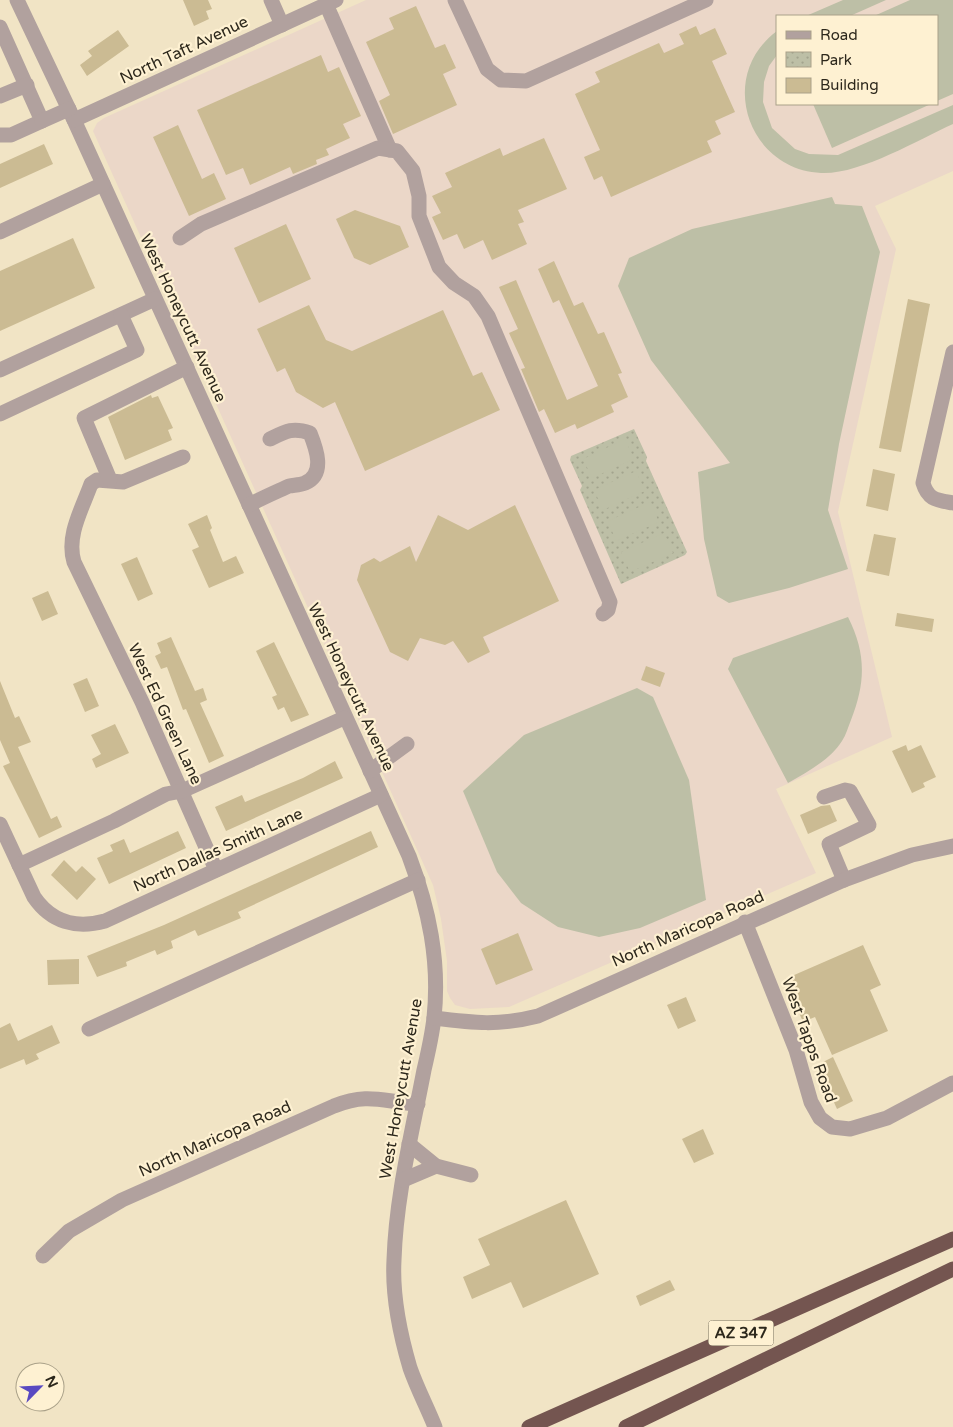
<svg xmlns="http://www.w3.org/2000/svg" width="953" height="1427" font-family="'Varela Round',sans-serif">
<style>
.education{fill:#ebd7c8;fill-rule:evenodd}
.park{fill:url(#park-dots)}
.garden{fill:#bdbfa6}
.building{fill:#cbbb93}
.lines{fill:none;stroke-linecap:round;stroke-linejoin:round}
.minor{stroke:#b1a19e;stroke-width:15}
.highway{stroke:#745550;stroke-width:15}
.labels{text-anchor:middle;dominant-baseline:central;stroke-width:4.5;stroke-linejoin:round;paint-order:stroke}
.shield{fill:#fef1d2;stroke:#6c6453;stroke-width:1}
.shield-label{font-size:15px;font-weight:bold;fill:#2d281c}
.street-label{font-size:16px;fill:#2d281c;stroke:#fef1d2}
</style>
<defs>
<pattern id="park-dots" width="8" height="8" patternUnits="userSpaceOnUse" patternTransform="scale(1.25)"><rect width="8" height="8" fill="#bdbfa6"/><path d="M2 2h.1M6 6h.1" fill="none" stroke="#a3a48e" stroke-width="1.8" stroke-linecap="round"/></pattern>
</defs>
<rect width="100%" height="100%" fill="#f1e4c5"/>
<path class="education" d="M366,0h587v171l-78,35 21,43 -58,263 54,225 -116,52 40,84 -307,134 -39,2 -15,-4 -5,-7 -3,-7v-30l-6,-42 -8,-34 -340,-754 4,-8 7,-5zM777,16h160v88h-160z"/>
<polygon class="park" points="634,429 647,457 646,461 687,552 685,555 621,584 580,490 582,486 570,460 571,456"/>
<g class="garden">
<polygon points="843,0 886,0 850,16 806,16"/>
<polygon points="910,0 953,0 953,94 937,101 937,16 874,16"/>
<path d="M777,31v24l-8,11 -5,16 -1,20 9,26 23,21 14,5 29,1 115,-50v19c-35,16 -94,51 -132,49 -73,-3 -105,-97 -44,-142z"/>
<polygon points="813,104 931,104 832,148"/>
<polygon points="832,197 835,204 862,206 880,252 839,444 828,510 848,569 789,588 729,603 717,596 704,539 698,472 730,463 651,360 618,286 629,258 692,229"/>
<polygon points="625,439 634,459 592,478 583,459"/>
<polygon points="636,471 645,491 603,510 594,490"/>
<polygon points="650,502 659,522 616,541 608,521"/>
<polygon points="664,533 673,553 630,572 621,552"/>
<path d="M848,617c18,36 18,65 3,103 -3,7 -5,15 -9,21 -12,19 -35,31 -54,42l-60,-114 5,-11z"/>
<polygon points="637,688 653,697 689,780 706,900 640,928 599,937 558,927 521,903 497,872 463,791 524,735"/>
</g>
<g class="building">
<polygon points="183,0 208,0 212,9 206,11 209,19 194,26"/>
<polygon points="416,6 435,48 445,44 456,68 443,74 457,105 393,134 379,101 390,95 366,42 394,29 389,18"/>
<polygon points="696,26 700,35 715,28 727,54 712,61 735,112 715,121 721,134 707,141 712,152 611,197 602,176 594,180 584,157 600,150 575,94 600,82 595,72 659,43 664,53 684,44 679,34"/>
<polygon points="118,30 129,46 87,76 80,65 92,56 88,51"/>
<polygon points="321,55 328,72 339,67 361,116 343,124 350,138 326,149 329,155 316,160 317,164 293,174 290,167 250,185 243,168 226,175 197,110"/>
<polygon points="178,125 202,179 214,173 226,199 189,216 153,137"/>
<polygon points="544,138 567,189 518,210 524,222 518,224 527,244 492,260 483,240 464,249 457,234 443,240 432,217 441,213 432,196 452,187 445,173 500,148 503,156"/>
<polygon points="44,144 53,164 0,188 0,164"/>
<polygon points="355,210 400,226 409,247 370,265 354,258 336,219"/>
<polygon points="286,224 311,279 259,303 234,248"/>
<polygon points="73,238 95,288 0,331 0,271"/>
<polygon points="554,261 574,306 583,302 598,334 604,332 622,373 618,374 628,397 611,405 614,412 577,429 575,424 555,433 544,409 539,412 521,369 525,368 509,333 518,329 499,287 516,280 567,400 598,386 559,300 553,303 538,269"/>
<polygon points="908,299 930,304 901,452 879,448"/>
<polygon points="309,305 326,340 352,351 443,310 473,376 482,372 500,410 365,471 335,402 323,408 296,392 285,368 277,372 257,329"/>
<polygon points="151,395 152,398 158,396 173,428 168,430 172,440 125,460 108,417"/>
<polygon points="873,469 895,474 888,511 866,506"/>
<polygon points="515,505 559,601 483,637 490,652 468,663 453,641 445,645 420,638 408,661 390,652 357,580 361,565 374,558 380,562 410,546 416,562 438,515 468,530"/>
<polygon points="207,515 212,528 210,530 223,562 236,556 244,573 209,588 192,550 199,547 188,524"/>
<polygon points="874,534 896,538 889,576 866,571"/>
<polygon points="137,557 153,594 138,601 121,564"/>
<polygon points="48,591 58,614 42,621 32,598"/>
<polygon points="897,613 934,619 932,632 895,626"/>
<polygon points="171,637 195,691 203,688 207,700 200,703 224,756 209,763 186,709 183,710 167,667 161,669 155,656 161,653 157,643"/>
<polygon points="274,642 309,715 291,722 284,707 278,710 272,697 277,695 256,651"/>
<polygon points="646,666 665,673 660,687 641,680"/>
<polygon points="87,678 99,706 85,712 73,684"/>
<polygon points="0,681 15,718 19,716 31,742 18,747 51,819 57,816 62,827 39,838 3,766 10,763 0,740"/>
<polygon points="115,724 129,753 96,768 92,759 101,754 91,735"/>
<polygon points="906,745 908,751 921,745 936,777 923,783 925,787 912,793 892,751"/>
<polygon points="335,761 343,778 226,831 215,807 242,795 245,802 303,778"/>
<polygon points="830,805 837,821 808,834 800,815 821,806"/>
<polygon points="178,831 186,848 109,884 97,858 113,851 110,845 124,839 130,853"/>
<polygon points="371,831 378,847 238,912 241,918 198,936 195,930 171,941 173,948 157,955 155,950 126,962 127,966 97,977 87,956 164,925"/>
<polygon points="64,860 76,872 82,866 96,879 77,900 51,875"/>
<polygon points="518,933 533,970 496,985 481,949"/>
<polygon points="863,945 881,985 870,990 888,1031 832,1055 815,1017 803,1022 785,979"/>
<polygon points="79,959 79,984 48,985 47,960"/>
<polygon points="686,997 696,1021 678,1029 667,1005"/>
<polygon points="10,1023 18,1041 52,1025 60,1043 36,1054 39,1059 26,1065 24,1059 0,1069 0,1028"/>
<polygon points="833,1057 853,1101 837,1109 817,1065"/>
<polygon points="703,1129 714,1154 694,1163 682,1139"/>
<polygon points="566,1200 599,1274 523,1308 511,1282 472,1299 463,1277 490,1265 478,1239"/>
<polygon points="670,1280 675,1290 640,1306 636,1296"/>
</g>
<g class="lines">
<g class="minor">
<path d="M17,0l57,120 335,736c20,53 31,105 25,162 -2,17 -6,35 -10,52 -12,63 -28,126 -30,190 -2,36 6,74 16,108 7,20 17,39 25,59"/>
<polyline points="271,0 282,25"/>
<polyline points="455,0 487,69 501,80 526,81 706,0"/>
<polyline points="326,4 390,150"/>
<polyline points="0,27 42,121 11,135 0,135"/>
<polyline points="0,96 27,85"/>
<polyline points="74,120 336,0"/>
<polyline points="42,121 69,109"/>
<polyline points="0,232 103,184"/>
<polyline points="180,238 201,224 378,148 397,151 413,171 419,196 419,216 439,267 454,283 474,296 488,316 610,602 608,610 603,614"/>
<path d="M953,352l-30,131c5,17 14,17 30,20"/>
<polyline points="0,370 155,299"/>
<polyline points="0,414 137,350 121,315"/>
<path d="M183,457l-60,25 -26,-2 -6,4c-9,25 -25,52 -17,78l68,140 74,168"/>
<polyline points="110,480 84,418 187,367"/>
<path d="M249,505c13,-7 27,-13 40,-19 5,-1 11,-1 16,-3 21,-9 11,-35 5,-50 -17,-6 -24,-2 -40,6"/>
<polyline points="370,771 407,744"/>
<polyline points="824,797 845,790 850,791 869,825 829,844 844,880"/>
<path d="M0,824l34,73c17,25 42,32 71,24l276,-126"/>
<polyline points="19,865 114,821 166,794 182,791 344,718"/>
<polyline points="745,922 796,1050 811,1102 820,1118 832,1127 850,1129 887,1118 953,1083"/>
<path d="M434,1018c40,5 65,8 104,-2l306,-136 68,-25 41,-9"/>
<polyline points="89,1029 418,880"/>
<polyline points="409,1144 436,1166 471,1175"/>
<polyline points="403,1180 436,1166"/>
<path d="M43,1256l26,-25 53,-31 212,-94c35,-14 49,-4 84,-2"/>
</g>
<g class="highway">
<polyline points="529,1427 953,1239"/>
<polyline points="626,1427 953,1269"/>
</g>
</g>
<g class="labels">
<rect class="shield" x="708.5" y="1320.5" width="65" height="25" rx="4"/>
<g class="shield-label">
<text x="741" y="1333">AZ 347</text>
</g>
<g class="street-label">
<text transform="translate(184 50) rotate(-25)">North Taft Avenue</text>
<text transform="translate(183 318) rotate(65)">West Honeycutt Avenue</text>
<text transform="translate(351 687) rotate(65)">West Honeycutt Avenue</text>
<text transform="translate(165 714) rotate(65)">West Ed Green Lane</text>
<text transform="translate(218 850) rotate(-24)">North Dallas Smith Lane</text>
<text transform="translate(688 929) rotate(-24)">North Maricopa Road</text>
<text transform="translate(809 1040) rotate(70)">West Tapps Road</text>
<text transform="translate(401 1089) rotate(-80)">West Honeycutt Avenue</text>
<text transform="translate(215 1139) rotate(-24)">North Maricopa Road</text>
</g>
</g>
<rect x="776" y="15" width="162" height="90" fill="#fef1d2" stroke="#aaa189"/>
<rect x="786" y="31" width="25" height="8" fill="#b1a19e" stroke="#aaa189"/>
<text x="820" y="40" font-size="15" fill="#2d281c">Road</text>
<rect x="786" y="52" width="25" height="15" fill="url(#park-dots)" stroke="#aaa189"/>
<text x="820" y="65" font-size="15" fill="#2d281c">Park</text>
<rect x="786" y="78" width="25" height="15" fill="#cbbb93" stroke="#aaa189"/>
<text x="820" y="90" font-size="15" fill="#2d281c">Building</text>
<g transform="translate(40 1387) rotate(66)"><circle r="24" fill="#fef1d2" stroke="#aaa189"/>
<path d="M0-4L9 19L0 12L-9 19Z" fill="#5949c1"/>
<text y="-8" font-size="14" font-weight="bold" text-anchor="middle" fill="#2d281c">N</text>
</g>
</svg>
